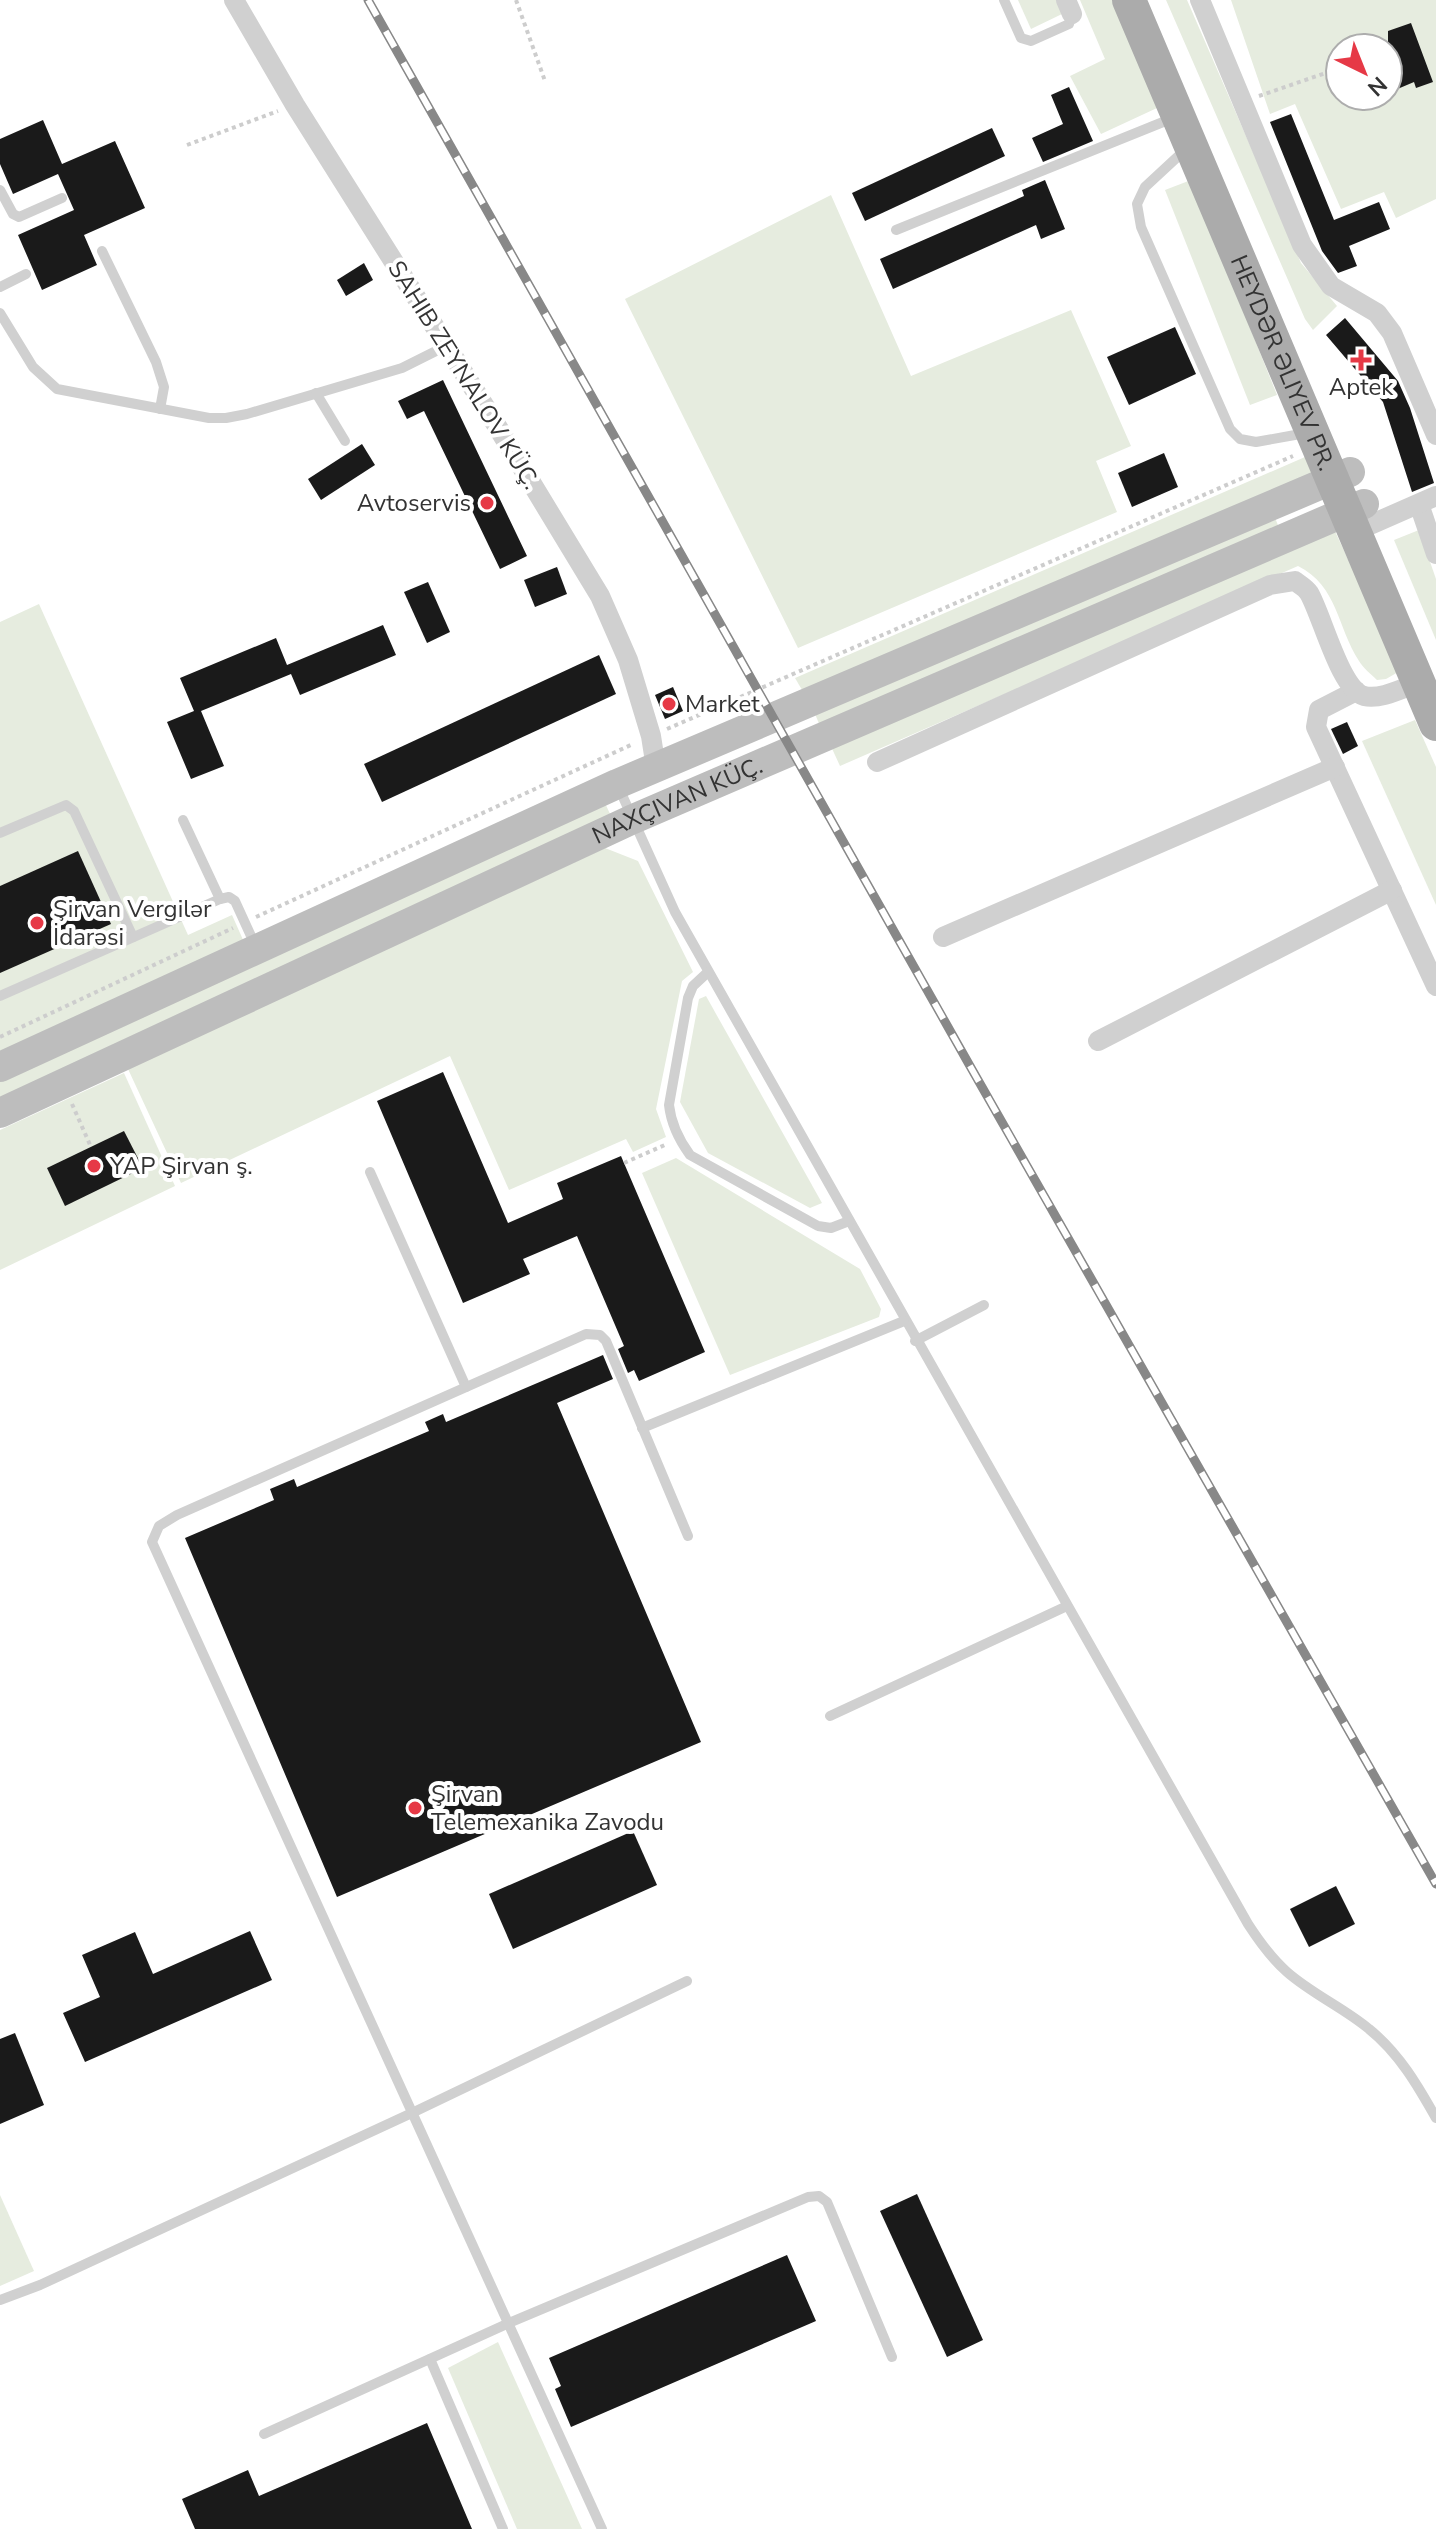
<svg xmlns="http://www.w3.org/2000/svg" width="1436" height="2529" font-family="'Nunito Sans',sans-serif">
<style>
.green{fill:#e6ecdf;fill-rule:evenodd}
.building{fill:#1a1a1a}
.lines{fill:none;stroke-linecap:round;stroke-linejoin:round}
.path{stroke:#cdcdcd;stroke-width:4;stroke-dasharray:4 4;stroke-linecap:butt}
.lane{stroke:#d0d0d0;stroke-width:10}
.street{stroke:#d0d0d0;stroke-width:20}
.secondary{stroke:#bdbdbd;stroke-width:30}
.primary{stroke:#ababab;stroke-width:34}
.rail-casing{stroke:#888;stroke-width:9}
.rail{stroke:#fff;stroke-width:6;stroke-dasharray:18;stroke-linecap:butt}
.poi-dot{fill:#e63946;stroke:#fff;stroke-width:3}
.labels{text-anchor:middle;dominant-baseline:central;stroke-width:8;stroke-linejoin:round;paint-order:stroke}
.street-label{font-size:24px;fill:#333;stroke:#fff}
.poi-label{font-size:24px;fill:#333;stroke:#fff;text-anchor:start}
</style>
<rect width="100%" height="100%" fill="#fff"/>
<g class="green">
<polygon points="1018,0 1056,0 1062,14 1031,29"/>
<polygon points="1080,0 1112,0 1157,108 1101,134 1070,76 1105,59"/>
<polygon points="1166,0 1187,0 1301,263 1337,306 1313,330 1305,319"/>
<path d="M1231,0h205v199l-40,19 -12,-26 -43,17 -46,-105 -25,10zM1340,48h48v48h-48z"/>
<polygon points="1191,180 1277,395 1250,405 1165,190"/>
<polygon points="831,195 911,376 1071,310 1131,446 1096,461 1117,512 798,648 625,299"/>
<polygon points="1305,457 1313,473 805,695 795,678"/>
<polygon points="1273,513 1280,530 820,726 813,709"/>
<path d="M1333,527l67,144 -14,8 -9,1c-6,-6 -14,-12 -18,-19 -22,-34 -21,-75 -61,-95l-458,200 -11,-24z"/>
<polygon points="1419,530 1436,579 1436,640 1394,540"/>
<polygon points="39,604 188,935 232,915 244,942 0,1054 0,622"/>
<polygon points="1415,720 1436,767 1436,905 1362,741"/>
<polygon points="604,801 611,816 0,1101 0,1080"/>
<polygon points="605,848 638,861 693,972 682,981 656,1109 666,1137 633,1152 626,1139 509,1190 450,1056 181,1183 128,1069"/>
<polygon points="706,996 822,1203 810,1208 708,1153 680,1102 699,999"/>
<polygon points="124,1073 175,1186 0,1270 0,1130"/>
<polygon points="676,1158 860,1269 881,1309 879,1317 730,1375 642,1173"/>
<polygon points="0,2195 34,2271 0,2286"/>
<polygon points="498,2342 582,2529 517,2529 448,2368"/>
</g>
<g class="building">
<polygon points="1411,23 1433,82 1416,88 1414,82 1388,93 1388,31"/>
<polygon points="1069,87 1093,141 1043,162 1032,138 1063,124 1051,95"/>
<polygon points="1291,114 1334,220 1379,202 1390,229 1349,246 1357,266 1338,273 1322,251 1270,122"/>
<polygon points="43,120 62,164 115,141 145,208 84,235 97,265 42,290 18,235 74,210 58,174 13,194 0,164 0,139"/>
<polygon points="992,128 1005,156 865,221 852,193"/>
<polygon points="1045,180 1065,229 1041,239 1036,225 893,289 880,259 1024,196 1022,190"/>
<polygon points="364,263 373,280 346,296 337,280"/>
<polygon points="1345,318 1398,381 1410,408 1434,483 1412,492 1383,402 1326,335"/>
<polygon points="1175,327 1196,374 1129,405 1107,357"/>
<polygon points="443,380 527,556 500,569 424,411 407,419 398,401"/>
<polygon points="362,444 375,465 321,500 308,479"/>
<polygon points="1164,453 1178,487 1132,507 1118,473"/>
<polygon points="557,567 567,594 535,607 524,580"/>
<polygon points="428,582 450,632 427,643 404,592"/>
<polygon points="383,625 396,655 300,695 291,674 201,711 224,766 191,779 167,722 194,711 180,678 276,638 287,665"/>
<polygon points="599,655 616,694 382,802 364,764"/>
<polygon points="673,687 683,711 665,719 655,695"/>
<polygon points="1347,722 1358,746 1343,754 1331,729"/>
<polygon points="78,851 111,924 0,973 0,886"/>
<polygon points="443,1072 508,1223 563,1199 557,1183 621,1156 705,1352 639,1381 634,1370 628,1373 618,1349 624,1346 577,1236 523,1259 530,1274 463,1303 377,1101"/>
<polygon points="124,1131 143,1168 65,1206 47,1168"/>
<polygon points="603,1355 613,1379 557,1403 701,1742 337,1897 185,1538 274,1500 270,1489 294,1479 297,1487 429,1431 425,1422 443,1414 446,1422"/>
<polygon points="633,1831 657,1885 513,1949 489,1894"/>
<polygon points="1336,1886 1355,1924 1309,1947 1290,1909"/>
<polygon points="250,1931 272,1980 85,2062 63,2013 100,1997 82,1955 135,1932 153,1974"/>
<polygon points="15,2033 44,2105 0,2124 0,2039"/>
<polygon points="917,2194 983,2340 947,2357 880,2211"/>
<polygon points="787,2255 816,2321 571,2427 555,2389 561,2386 549,2358"/>
<polygon points="427,2423 472,2529 195,2529 182,2499 248,2470 259,2496"/>
</g>
<g class="lines">
<g class="path">
<polyline points="516,0 545,81"/>
<polyline points="1388,51 1389,51"/>
<polyline points="1259,96 1340,68"/>
<polyline points="187,145 278,111"/>
<polyline points="667,729 1293,456"/>
<polyline points="256,917 633,744"/>
<polyline points="0,1037 233,928"/>
<polyline points="72,1104 91,1147"/>
<polyline points="624,1163 667,1144"/>
</g>
<g class="lane">
<polyline points="1004,0 1021,38 1031,41 1069,24 1072,14"/>
<polyline points="1186,149 1145,187 1137,204 1141,227 1230,429 1240,439 1256,442 1306,433"/>
<polyline points="0,190 13,214 19,217 62,198"/>
<polyline points="896,230 1173,118"/>
<polyline points="102,251 156,362 164,387 160,409"/>
<polyline points="0,287 26,274"/>
<polyline points="0,313 33,367 57,389 209,418 226,418 247,414 402,368 446,346"/>
<polyline points="316,393 345,441"/>
<path d="M618,786l57,126 573,1012c11,17 23,34 39,48 25,22 57,36 82,57 30,24 49,57 67,89"/>
<polyline points="183,820 220,899"/>
<polyline points="0,833 66,805 74,811 133,937"/>
<path d="M708,972l-15,14 -5,12 -19,107c2,18 10,35 21,50l128,71 13,2 18,-7"/>
<polyline points="0,996 220,899 229,897 235,901 256,947"/>
<polyline points="370,1172 466,1387"/>
<polyline points="915,1341 984,1305"/>
<polyline points="642,1428 904,1321"/>
<polyline points="830,1716 1067,1606"/>
<polyline points="0,2300 40,2285 414,2112 687,1981"/>
<polyline points="430,2359 503,2529"/>
<polyline points="264,2434 509,2323 808,2197 819,2196 827,2202 892,2357"/>
<polyline points="602,2529 152,1542 159,1526 177,1515 586,1334 600,1335 606,1341 688,1536"/>
</g>
<g class="street">
<polyline points="234,0 295,105 489,413 600,596 628,660 651,736 656,768"/>
<polyline points="1066,0 1072,14"/>
<polyline points="1200,0 1302,245 1331,286 1377,313 1392,333 1436,435"/>
<polyline points="1419,504 1436,554"/>
<polyline points="1372,524 1436,496"/>
<polyline points="1356,691 1319,710 1316,727 1436,986"/>
<path d="M877,762l393,-177 25,-4c5,4 11,7 14,12 13,22 31,96 55,103 17,4 39,-8 54,-13"/>
<polyline points="943,937 1335,767"/>
<polyline points="1098,1041 1392,890"/>
</g>
<g class="secondary">
<polyline points="0,1067 617,784 1350,472"/>
<path id="s1" d="M0,1113l631,-293 733,-316"/>
</g>
<path class="primary" id="s2" d="M1129,0l307,724"/>
<g class="rail-casing">
<polyline id="rail" points="368,0 970,1066 1436,1884"/>
</g>
<use href="#rail" class="rail"/>
</g>
<g class="poi-dot">
<path d="M1357 348h8v8h8v8h-8v8h-8v-8h-8v-8h8z"/>
<circle cx="487" cy="503" r="8"/>
<circle cx="669" cy="704" r="8"/>
<circle cx="37" cy="923" r="8"/>
<circle cx="94" cy="1166" r="8"/>
<circle cx="415" cy="1808" r="8"/>
</g>
<g class="labels">
<g class="street-label">
<text stroke="none"><textPath href="#s2" startOffset="394">HEYDƏR ƏLIYEV PR.</textPath></text>
<text transform="translate(464 375) rotate(58)">SAHIB ZEYNALOV KÜÇ.</text>
<text stroke="none"><textPath href="#s1" startOffset="746">NAXÇIVAN KÜÇ.</textPath></text>
</g>
<g class="poi-label">
<text x="1361" y="387" text-anchor="middle">Aptek</text>
<text x="471" y="503" text-anchor="end">Avtoservis</text>
<text x="685" y="704">Market</text>
<text x="53" y="909">Şirvan Vergilər<tspan x="53" dy="28">İdarəsi</tspan></text>
<text x="110" y="1166">YAP Şirvan ş.</text>
<text x="431" y="1794">Şirvan<tspan x="431" dy="28">Telemexanika Zavodu</tspan></text>
</g>
</g>
<g transform="translate(1364 72) rotate(137)"><circle r="38" fill="#ffffff" stroke="#adadad" stroke-width="2"/>
<path d="M0-6L14 30L0 20L-14 30Z" fill="#e63946"/>
<text y="-12" font-size="22" font-weight="bold" text-anchor="middle" fill="#333333">N</text>
</g>
</svg>
